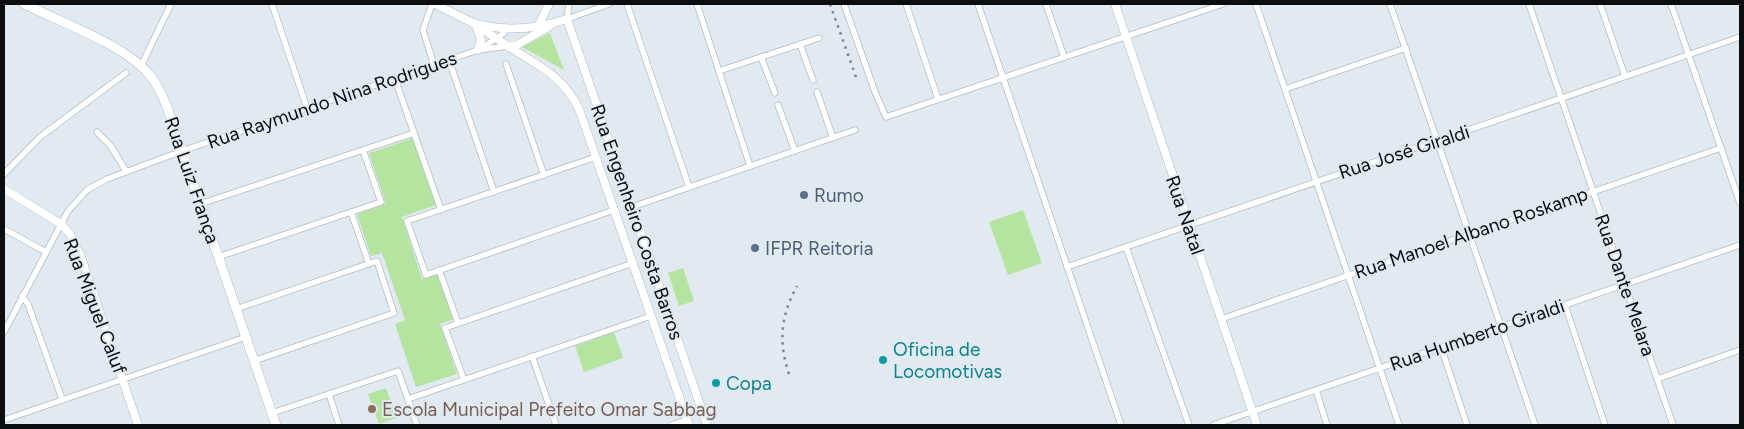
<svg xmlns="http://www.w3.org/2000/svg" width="1744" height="429" font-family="Figtree,sans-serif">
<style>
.green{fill:#b4e49f}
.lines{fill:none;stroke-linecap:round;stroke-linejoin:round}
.minor-casing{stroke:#b3bbc2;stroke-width:7}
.tertiary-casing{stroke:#b3bbc2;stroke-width:9}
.secondary-casing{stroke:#b3bbc2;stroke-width:10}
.minor{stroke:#fff;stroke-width:5.5}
.tertiary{stroke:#fff;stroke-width:8}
.secondary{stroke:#fff;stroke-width:9}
.rail{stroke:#7f858a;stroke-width:2.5;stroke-dasharray:2.5 5;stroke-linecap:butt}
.service-dot{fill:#5c6f8a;stroke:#e1eaf1;stroke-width:2}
.culture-dot{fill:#0f9aa8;stroke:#e1eaf1;stroke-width:2}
.education-dot{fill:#8d6e63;stroke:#e1eaf1;stroke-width:2}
.labels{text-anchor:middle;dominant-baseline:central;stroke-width:4;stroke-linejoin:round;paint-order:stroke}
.street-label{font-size:19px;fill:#0b0e10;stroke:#e1eaf1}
.service-label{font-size:19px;fill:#4e5e75;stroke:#e1eaf1;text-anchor:start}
.culture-label{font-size:19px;fill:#0d838f;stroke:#e1eaf1;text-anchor:start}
.education-label{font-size:19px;fill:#785e54;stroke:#e1eaf1;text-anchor:start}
</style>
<rect width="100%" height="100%" fill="#e1eaf1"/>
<g class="green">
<polygon points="550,33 564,70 522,47"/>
<polygon points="413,138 436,205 402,217 422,279 438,274 454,319 440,324 457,374 416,387 395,324 405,320 382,253 371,256 357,214 386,204 369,153"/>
<polygon points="1023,210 1042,263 1008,275 989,222"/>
<polygon points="683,268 694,301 679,306 668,273"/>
<polygon points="614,332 623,358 584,372 575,346"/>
<polygon points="386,388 396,418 379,424 368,394"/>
</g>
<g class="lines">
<g class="minor-casing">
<g id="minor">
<polyline points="272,4 307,108"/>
<polyline points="432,4 423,30 434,65"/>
<polyline points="569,4 567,19 609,4"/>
<polyline points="627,4 689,187"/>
<polyline points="697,4 750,166"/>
<polyline points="844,4 875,92 886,117 1223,4"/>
<polyline points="906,4 938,99"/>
<polyline points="978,4 1121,425"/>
<polyline points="1046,4 1064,57"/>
<polyline points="1256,4 1399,425"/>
<polyline points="1390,4 1535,425"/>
<polyline points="1529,4 1673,425"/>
<polyline points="1600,4 1625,76"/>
<polyline points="1671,4 1740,203"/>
<polyline points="800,44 813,80"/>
<polyline points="480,49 504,33"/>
<polyline points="761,57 775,93"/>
<polyline points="449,60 494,192"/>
<polyline points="506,64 544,175"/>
<polyline points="141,66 171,4"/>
<polyline points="719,71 819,38"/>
<polyline points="395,79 441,210"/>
<polyline points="1285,89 1406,48"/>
<polyline points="817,92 833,138"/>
<polyline points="778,105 795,151"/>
<polyline points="97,132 110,145 126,171"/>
<polyline points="596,157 407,221 426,275 614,210"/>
<polyline points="4,174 40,137 126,73"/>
<polyline points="200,204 414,133"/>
<polyline points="632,207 855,130"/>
<polyline points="351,212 369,264"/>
<polyline points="4,229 46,252"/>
<polyline points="1126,247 1189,425"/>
<polyline points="218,257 381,202 363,150"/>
<path d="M1067,267c225,-77 449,-153 673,-230"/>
<polyline points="439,270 458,323"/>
<polyline points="22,296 28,304 62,399"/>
<polyline points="1565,305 1605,425"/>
<polyline points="236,309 377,261 394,313 254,361"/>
<polyline points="1221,319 1721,148"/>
<polyline points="4,332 68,211 87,190 107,179 182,151 478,50 508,46"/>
<polyline points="1441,347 1467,425"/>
<polyline points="532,356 556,425"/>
<polyline points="1657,379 1740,350"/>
<polyline points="464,380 445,328 633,263"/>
<polyline points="1316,390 1327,425"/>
<polyline points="329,394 339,425"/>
<polyline points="408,399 651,316"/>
<polyline points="272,413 398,371 417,425"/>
<polyline points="4,420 246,337"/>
<polyline points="671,425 687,420"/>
<polyline points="1213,425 1740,245"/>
</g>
</g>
<g class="tertiary-casing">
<g id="tertiary">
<polyline points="435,4 473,23 509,47 517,45 550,26"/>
<polyline points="1115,4 1257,425"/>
<path d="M473,23c32,9 62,7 94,-4l140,406"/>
<polyline points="476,25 481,40 478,50"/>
<polyline points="538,26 549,4"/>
<path d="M509,47c28,17 56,31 70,62l110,316"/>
<polyline points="4,189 61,224 70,234 81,257 138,425"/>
</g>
</g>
<g class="secondary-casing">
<path id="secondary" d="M24,4c35,17 97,40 122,67 10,10 16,23 21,36l109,318"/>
</g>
<use href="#minor" class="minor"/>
<use href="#tertiary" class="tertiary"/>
<use href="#secondary" class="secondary"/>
<g class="rail">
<polyline points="830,4 856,77"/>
<path d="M789,374c-11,-32 -8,-59 8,-88"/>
</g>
</g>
<g class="service-dot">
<circle cx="804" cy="195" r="5"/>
<circle cx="755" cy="248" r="5"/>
</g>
<g class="culture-dot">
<circle cx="883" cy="360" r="5"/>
<circle cx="716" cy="383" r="5"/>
</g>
<circle class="education-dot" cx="372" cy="409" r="5"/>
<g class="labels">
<g class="street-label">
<text transform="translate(332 100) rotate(-19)">Rua Raymundo Nina Rodrigues</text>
<text transform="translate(1404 152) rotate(-18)">Rua José Giraldi</text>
<text transform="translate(192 180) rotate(71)">Rua Luiz França</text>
<text transform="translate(1185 215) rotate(71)">Rua Natal</text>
<text transform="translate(637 222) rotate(71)">Rua Engenheiro Costa Barros</text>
<text transform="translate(1471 233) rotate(-19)">Rua Manoel Albano Roskamp</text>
<text transform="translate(1625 285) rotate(71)">Rua Dante Melara</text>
<text transform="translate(95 306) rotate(69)">Rua Miguel Caluf</text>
<text transform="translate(1477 335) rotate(-19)">Rua Humberto Giraldi</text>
</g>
<g class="service-label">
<text x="814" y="195">Rumo</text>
<text x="765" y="248">IFPR Reitoria</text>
</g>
<g class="culture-label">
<text x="893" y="349">Oficina de<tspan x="893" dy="22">Locomotivas</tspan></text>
<text x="726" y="383">Copa</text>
</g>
<g class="education-label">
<text x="382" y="409">Escola Municipal Prefeito Omar Sabbag</text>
</g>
</g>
<rect width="1744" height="429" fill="none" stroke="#0b0e10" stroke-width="10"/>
</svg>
